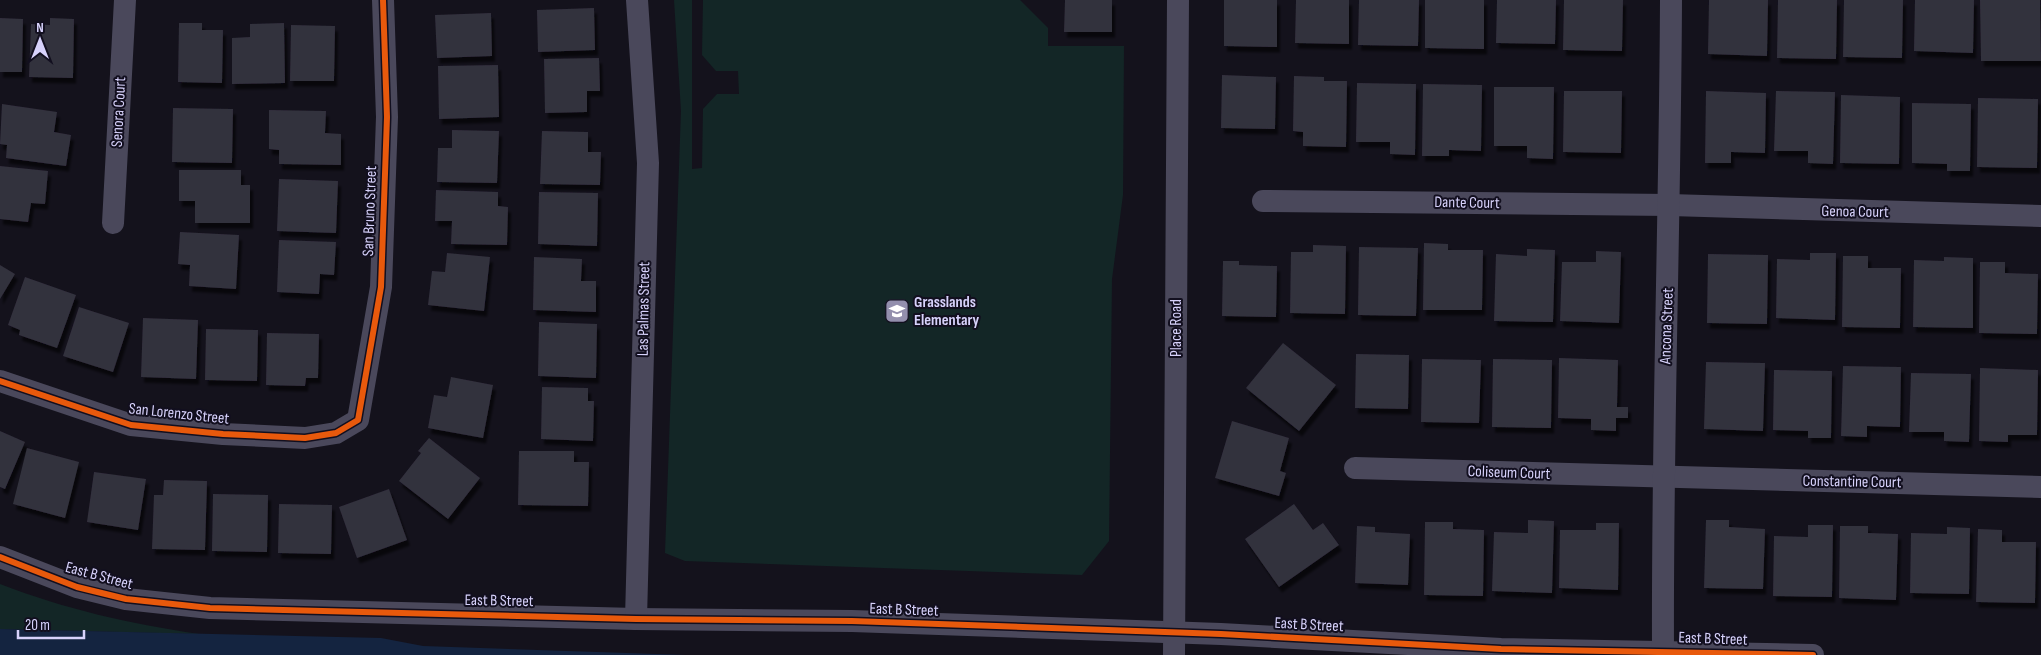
<svg xmlns="http://www.w3.org/2000/svg" width="2041" height="655" font-family="'Sofia Sans Condensed',sans-serif">
<style>
.green{fill:#132626}
.water{fill:#142440}
.building{fill:#33303e;filter:url(#shadow)}
.lines{fill:none;stroke-linecap:round;stroke-linejoin:round}
.minor{stroke:#4a485b;stroke-width:22}
.cycleway-casing{stroke:#120f1f;stroke-width:9}
.cycleway{stroke:#e8590c;stroke-width:6}
.labels{text-anchor:middle;dominant-baseline:central;stroke-width:4;stroke-linejoin:round;paint-order:stroke}
.street-label{font-size:16px;fill:#d7d2fb;stroke:#120f1f}
.poi-label{font-size:16px;font-weight:bold;fill:#d7d2fb;stroke:#120f1f;text-anchor:start}
</style>
<defs>
<filter id="shadow"><feDropShadow dx="3" dy="5.5" stdDeviation="1" flood-color="#0009"/></filter>
</defs>
<rect width="100%" height="100%" fill="#14121c"/>
<g class="green">
<polygon points="674,0 692,0 692,169 702,168 703,109 717,94 739,94 738,71 716,71 702,55 703,0 1020,0 1048,28 1048,46 1124,46 1123,195 1112,279 1109,541 1082,575 685,561 665,553 681,111"/>
<path d="M0,584c68,26 127,39 199,50l-199,-5z"/>
</g>
<polygon class="water" points="0,629 381,638 423,646 686,655 0,655"/>
<g class="building">
<polygon points="1065,0 1112,0 1112,32 1064,32"/>
<polygon points="1224,0 1277,0 1277,47 1224,46"/>
<polygon points="1296,0 1349,0 1349,44 1295,43"/>
<polygon points="1359,0 1419,0 1418,46 1358,45"/>
<polygon points="1425,0 1484,0 1484,49 1425,48"/>
<polygon points="1497,0 1556,0 1555,44 1496,43"/>
<polygon points="1564,0 1623,0 1622,51 1563,50"/>
<polygon points="1709,0 1768,0 1767,56 1708,54"/>
<polygon points="1778,0 1837,0 1836,59 1777,58"/>
<polygon points="1844,0 1903,0 1902,58 1843,57"/>
<polygon points="1915,0 1974,0 1973,53 1914,51"/>
<polygon points="1980,0 2040,0 2041,61 1981,61"/>
<polygon points="594,8 595,50 538,52 537,10"/>
<polygon points="491,13 492,56 437,58 435,15"/>
<polygon points="0,18 23,19 22,72 0,72"/>
<polygon points="50,18 74,19 73,78 29,77 31,24 50,25"/>
<polygon points="179,23 202,23 202,30 223,30 222,83 178,82"/>
<polygon points="284,23 285,83 232,84 232,38 250,37 250,24"/>
<polygon points="291,25 335,26 334,81 290,81"/>
<polygon points="599,58 600,91 587,91 587,112 545,113 544,59"/>
<polygon points="498,65 499,117 439,119 438,66"/>
<polygon points="1222,75 1276,77 1275,129 1221,128"/>
<polygon points="1294,76 1324,77 1324,81 1347,81 1346,147 1303,146 1303,132 1293,131"/>
<polygon points="1357,83 1416,84 1415,155 1390,154 1390,142 1356,142"/>
<polygon points="1423,84 1482,85 1481,151 1449,150 1449,156 1422,156"/>
<polygon points="1494,87 1554,87 1553,159 1527,158 1527,146 1494,146"/>
<polygon points="1564,91 1622,91 1621,153 1563,152"/>
<polygon points="1706,91 1766,93 1765,153 1731,152 1731,163 1705,163"/>
<polygon points="1776,91 1835,92 1833,164 1808,163 1808,151 1774,151"/>
<polygon points="1841,95 1900,97 1899,164 1840,163"/>
<polygon points="1978,98 2038,99 2037,168 1977,167"/>
<polygon points="1912,103 1971,104 1970,171 1947,171 1947,164 1912,163"/>
<polygon points="2,104 57,112 54,132 71,135 66,166 6,158 7,145 0,144"/>
<polygon points="173,108 233,109 232,163 172,162"/>
<polygon points="269,110 326,111 325,133 341,134 341,165 279,164 279,150 269,149"/>
<polygon points="452,130 499,131 497,183 437,182 438,148 452,148"/>
<polygon points="542,131 588,132 588,152 601,152 600,185 540,184"/>
<polygon points="0,166 48,171 45,204 31,203 28,222 0,219"/>
<polygon points="179,170 241,170 241,185 250,185 250,223 195,223 195,201 179,201"/>
<polygon points="279,179 338,181 336,233 277,231"/>
<polygon points="436,190 498,192 498,206 508,207 507,245 451,244 452,221 435,221"/>
<polygon points="539,192 598,193 597,246 538,244"/>
<polygon points="180,232 239,235 236,289 189,286 190,265 178,264"/>
<polygon points="279,240 336,242 334,275 320,274 319,294 277,292"/>
<polygon points="1424,243 1448,244 1448,250 1483,250 1482,310 1423,310"/>
<polygon points="1313,245 1346,246 1345,314 1290,313 1291,252 1313,252"/>
<polygon points="1359,247 1418,248 1416,316 1358,315"/>
<polygon points="1527,249 1555,250 1553,322 1494,321 1496,254 1527,256"/>
<polygon points="1596,251 1621,252 1619,323 1560,321 1562,262 1596,262"/>
<polygon points="447,253 490,257 484,311 428,305 432,271 445,272"/>
<polygon points="1810,253 1836,253 1835,320 1776,318 1777,259 1810,260"/>
<polygon points="1708,254 1768,255 1767,324 1707,323"/>
<polygon points="1843,256 1868,256 1868,268 1901,268 1900,328 1842,327"/>
<polygon points="534,257 582,259 581,281 596,281 596,312 533,310"/>
<polygon points="1944,257 1973,258 1973,328 1913,327 1914,260 1944,261"/>
<polygon points="1223,261 1239,261 1239,265 1277,266 1276,317 1222,316"/>
<polygon points="1980,262 2005,262 2005,273 2038,274 2037,334 1979,333"/>
<polygon points="0,265 15,274 0,299"/>
<polygon points="25,277 76,295 57,348 19,335 20,330 8,325"/>
<polygon points="79,307 129,323 113,372 63,356"/>
<polygon points="143,318 198,320 196,379 141,377"/>
<polygon points="539,322 597,324 596,378 538,376"/>
<polygon points="206,329 258,330 257,381 205,380"/>
<polygon points="267,333 319,334 318,378 306,378 305,386 266,385"/>
<polygon points="1283,343 1336,385 1299,431 1246,388"/>
<polygon points="1356,354 1409,355 1408,409 1355,408"/>
<polygon points="1559,358 1618,360 1617,407 1628,407 1628,418 1616,418 1616,431 1591,430 1591,419 1558,418"/>
<polygon points="1422,359 1481,360 1479,423 1421,422"/>
<polygon points="1493,359 1552,360 1551,428 1492,427"/>
<polygon points="1706,362 1765,363 1763,431 1704,429"/>
<polygon points="1843,366 1901,367 1900,427 1867,426 1867,437 1841,436"/>
<polygon points="1980,368 2038,370 2037,435 2008,435 2008,442 1979,441"/>
<polygon points="1774,370 1832,371 1831,438 1808,438 1808,431 1773,430"/>
<polygon points="1911,373 1971,374 1969,442 1944,441 1944,432 1909,432"/>
<polygon points="451,377 493,385 483,438 428,428 434,395 447,397"/>
<polygon points="542,387 588,388 588,401 594,401 593,441 541,439"/>
<polygon points="1232,421 1289,438 1280,471 1286,473 1279,496 1215,478"/>
<polygon points="0,431 25,442 5,489 0,487"/>
<polygon points="429,438 480,478 448,519 399,481 421,453 418,451"/>
<polygon points="27,448 79,462 65,518 13,504"/>
<polygon points="519,451 574,451 574,462 589,462 588,506 518,505"/>
<polygon points="94,472 146,479 138,530 87,522"/>
<polygon points="164,480 207,481 205,550 152,549 154,495 163,495"/>
<polygon points="389,489 407,540 357,558 339,507"/>
<polygon points="213,494 268,495 267,552 212,551"/>
<polygon points="279,504 332,505 331,554 278,553"/>
<polygon points="1294,504 1313,530 1323,523 1339,545 1279,587 1245,539"/>
<polygon points="1528,520 1554,521 1552,593 1492,591 1494,532 1528,533"/>
<polygon points="1706,520 1729,520 1729,527 1765,529 1763,589 1704,588"/>
<polygon points="1425,522 1453,522 1453,529 1484,530 1483,596 1424,595"/>
<polygon points="1596,523 1619,523 1618,590 1559,588 1560,530 1596,530"/>
<polygon points="1808,525 1833,525 1832,597 1773,596 1774,536 1808,537"/>
<polygon points="1357,526 1375,527 1375,532 1410,534 1408,585 1355,583"/>
<polygon points="1840,526 1868,526 1868,533 1898,534 1896,600 1839,598"/>
<polygon points="1947,527 1970,528 1969,594 1910,593 1911,533 1947,534"/>
<polygon points="1978,529 2002,530 2002,542 2036,542 2035,603 1976,602"/>
</g>
<g class="lines">
<g class="minor">
<polyline points="1263,201 1670,205 2041,216"/>
<polyline points="113,223 125,0"/>
<polyline points="0,381 131,425 223,434 305,438 336,433 358,420 381,287 387,117 383,0"/>
<polyline points="1355,468 2041,487"/>
<polyline points="0,557 77,587 126,599 210,608 636,619 852,621 1221,634 1501,649 1813,655"/>
<polyline points="636,619 648,163 637,0"/>
<path d="M1663,651c-1,-217 7,-434 8,-651"/>
<polyline points="1174,655 1178,0"/>
</g>
<g class="cycleway-casing">
<g id="cycleway">
<polyline points="0,381 131,425 223,434 305,438 336,433 358,420 381,287 387,117 383,0"/>
<polyline points="0,557 77,587 126,599 210,608 636,619 852,621 1221,634 1501,649 1813,655"/>
</g>
</g>
<use href="#cycleway" class="cycleway"/>
</g>
<defs>
<g id="school-square" transform="scale(1.25)"><rect x="-9" y="-9" width="18" height="18" rx="4" fill="#938fad" stroke="#120f1f"/><path d="M0-5L7-2L0 1L-7-2ZM-4 1L0 2.5L4 1V4Q0 6-4 4Z" fill="#fff"/></g>
</defs>
<g fill-rule="evenodd">
<use href="#school-square" x="897" y="311"/>
</g>
<g class="labels">
<g class="street-label">
<text transform="translate(119 112) rotate(-87)">Senora Court</text>
<text transform="translate(1467 203) rotate(1)">Dante Court</text>
<text transform="translate(370 211) rotate(-88)">San Bruno Street</text>
<text transform="translate(1855 212) rotate(1)">Genoa Court</text>
<text transform="translate(644 309) rotate(-89)">Las Palmas Street</text>
<text transform="translate(1667 326) rotate(-88)">Ancona Street</text>
<text transform="translate(1176 328) rotate(-90)">Place Road</text>
<text transform="translate(179 414) rotate(6)">San Lorenzo Street</text>
<text transform="translate(1509 473) rotate(2)">Coliseum Court</text>
<text transform="translate(1852 482) rotate(1)">Constantine Court</text>
<text transform="translate(99 576) rotate(15)">East B Street</text>
<text transform="translate(499 601) rotate(1)">East B Street</text>
<text transform="translate(904 610) rotate(2)">East B Street</text>
<text transform="translate(1309 625) rotate(3)">East B Street</text>
<text transform="translate(1713 639) rotate(2)">East B Street</text>
</g>
<g class="poi-label">
<text x="914" y="302">Grasslands<tspan x="914" dy="18">Elementary</tspan></text>
</g>
</g>
<g transform="translate(40 40)" stroke="#120f1f" stroke-width="4" paint-order="stroke">
<path d="M0-4L9 19L0 12L-9 19Z" fill="#d7d2fb"/>
<text y="-8" font-size="14" font-weight="bold" text-anchor="middle" fill="#d7d2fb">N</text>
</g>
<path d="M18 630v8h66v-8" fill="none" stroke="#d7d2fb" stroke-width="2.5"/>
<text x="25" y="630" font-size="15" fill="#d7d2fb" stroke="#120f1f" stroke-width="4" paint-order="stroke">20 m</text>
</svg>
